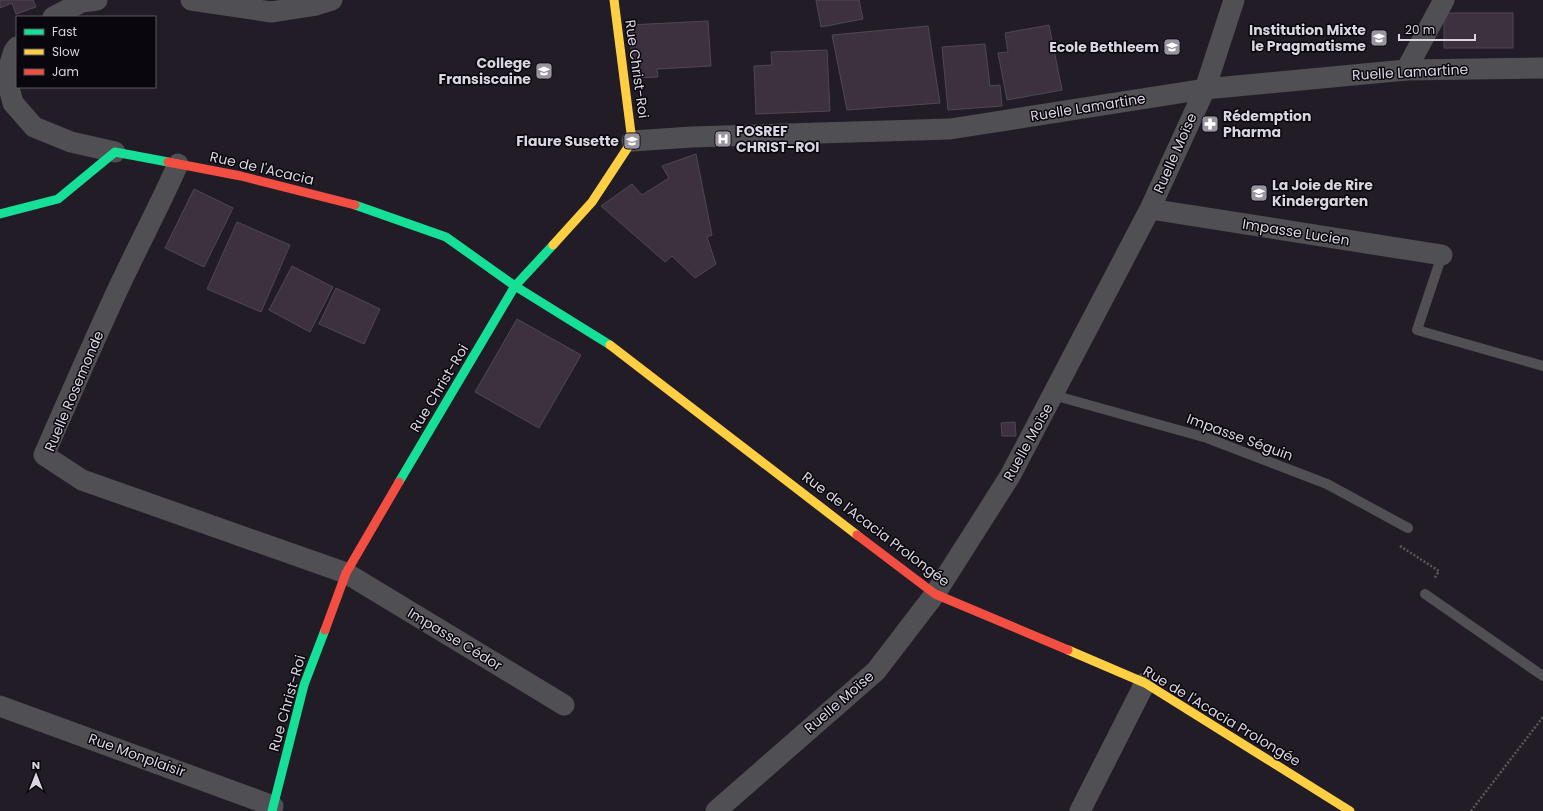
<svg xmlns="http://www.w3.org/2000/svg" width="1543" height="811" font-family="Poppins,sans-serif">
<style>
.building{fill:#3d3140;stroke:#4e4950}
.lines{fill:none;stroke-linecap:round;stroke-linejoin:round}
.path{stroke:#59585c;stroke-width:2.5;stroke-dasharray:2 2;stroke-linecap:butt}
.lane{stroke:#504f53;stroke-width:10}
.street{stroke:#504f53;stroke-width:21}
.fast{stroke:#16e098;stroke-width:9}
.slow{stroke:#ffcf43;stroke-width:9}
.jam{stroke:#f24e42;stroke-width:9}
.labels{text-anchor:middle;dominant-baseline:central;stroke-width:3;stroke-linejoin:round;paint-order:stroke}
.poi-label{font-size:14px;font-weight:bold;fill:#dad5e0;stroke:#09060d;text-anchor:end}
.street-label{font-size:14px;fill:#dad5e0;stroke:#09060d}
</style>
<rect width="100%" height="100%" fill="#211c26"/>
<g class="building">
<polygon points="0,0 33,0 36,7 16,14 12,3 0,8"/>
<polygon points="816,0 859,0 863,19 821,27"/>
<rect x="1444" y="13" width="69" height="35"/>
<polygon points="708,21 711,66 657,69 658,77 634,78 629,25"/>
<polygon points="1049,25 1062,90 1007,100 998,53 1008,52 1005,33"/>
<polygon points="928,26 940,103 847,110 832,35"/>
<polygon points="985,44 990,86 1000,85 1002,106 948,110 942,47"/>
<polygon points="827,50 830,111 756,114 754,66 772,65 771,52"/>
<polygon points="696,154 712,235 707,237 716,264 695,278 672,256 665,262 601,206 632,184 642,195 669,178 662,166"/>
<polygon points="194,189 233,208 204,267 165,248"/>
<polygon points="237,222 290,245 261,312 207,289"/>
<polygon points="292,266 333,287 310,332 269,310"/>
<polygon points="336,288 380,309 364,344 319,324"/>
<polygon points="517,319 581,355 539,428 475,392"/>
<polygon points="1015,422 1016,436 1002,436 1001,423"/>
</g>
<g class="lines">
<g class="path">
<polyline points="1400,546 1439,571 1434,579"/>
<polyline points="1471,811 1543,717"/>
</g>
<g class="lane">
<polyline points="1442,255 1417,330 1543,366"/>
<polyline points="1053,395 1207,438 1327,484 1408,528"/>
<polyline points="1425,594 1543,676"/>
</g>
<g class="street">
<polyline points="191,0 271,12 316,5 332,0"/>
<polyline points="53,17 82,2 97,0"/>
<polyline points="17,47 14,51 6,76 13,103 34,127 71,142 115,152"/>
<polyline points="1406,70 1444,0"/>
<polyline points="632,141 692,137 950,129 1205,89 1406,70 1543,68"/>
<path d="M178,164c-19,43 -41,84 -61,127 -25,54 -49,109 -73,164l38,25 264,93 218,132"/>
<polyline points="1150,209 1442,255"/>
<polyline points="0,706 273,806"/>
<polyline points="716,811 876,671 935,594 1010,476 1150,209 1205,89 1234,0"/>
<polyline points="1080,811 1145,683"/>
</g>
<g class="fast">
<polyline points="355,205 446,237 515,286 610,345"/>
<polyline points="0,214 58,199 115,152 168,162"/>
<polyline points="399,482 515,286 553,245"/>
<polyline points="272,811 304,685 325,630"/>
</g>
<g class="slow">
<polyline points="553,245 592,202 632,141 614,0"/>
<polyline points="610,345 857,535"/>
<polyline points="1068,650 1145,683 1350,811"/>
</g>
<g class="jam">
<polyline points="168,162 241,176 355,205"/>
<polyline points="857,535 935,594 1068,650"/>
<polyline points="325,630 346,573 399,482"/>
</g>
</g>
<defs>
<g id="school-square" transform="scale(0.9)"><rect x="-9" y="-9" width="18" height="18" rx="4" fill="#99949f" stroke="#09060d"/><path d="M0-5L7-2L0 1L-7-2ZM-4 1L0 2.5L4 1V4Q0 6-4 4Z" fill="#fff"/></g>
<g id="pharmacy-square" transform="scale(0.9)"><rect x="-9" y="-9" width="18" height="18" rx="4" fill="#99949f" stroke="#09060d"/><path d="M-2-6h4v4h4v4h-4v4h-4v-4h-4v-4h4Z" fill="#fff"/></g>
<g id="hospital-square" transform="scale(0.9)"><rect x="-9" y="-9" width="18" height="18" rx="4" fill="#99949f" stroke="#09060d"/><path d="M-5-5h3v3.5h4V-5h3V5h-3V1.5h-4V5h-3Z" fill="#fff"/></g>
</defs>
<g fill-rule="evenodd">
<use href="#school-square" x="1379" y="38"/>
<use href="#school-square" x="1172" y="47"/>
<use href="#school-square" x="544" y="71"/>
<use href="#pharmacy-square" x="1210" y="124"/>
<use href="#hospital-square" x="723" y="139"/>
<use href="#school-square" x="632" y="141"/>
<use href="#school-square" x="1259" y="193"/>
</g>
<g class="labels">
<g class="poi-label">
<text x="1366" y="30">Institution Mixte<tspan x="1366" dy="16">le Pragmatisme</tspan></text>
<text x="1159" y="47">Ecole Bethleem</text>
<text x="531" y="63">College<tspan x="531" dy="16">Fransiscaine</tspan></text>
<text x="1223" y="116" text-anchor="start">Rédemption<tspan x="1223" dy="16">Pharma</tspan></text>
<text x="736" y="131" text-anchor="start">FOSREF<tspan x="736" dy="16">CHRIST-ROI</tspan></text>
<text x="619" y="141">Flaure Susette</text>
<text x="1272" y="185" text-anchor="start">La Joie de Rire<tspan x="1272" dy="16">Kindergarten</tspan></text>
</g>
<g class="street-label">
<text transform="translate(637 69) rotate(82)">Rue Christ-Roi</text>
<text transform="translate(1410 72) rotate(-3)">Ruelle Lamartine</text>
<text transform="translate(1088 107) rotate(-9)">Ruelle Lamartine</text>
<text transform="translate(1175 153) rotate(-66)">Ruelle Moïse</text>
<text transform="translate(262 168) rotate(13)">Rue de l'Acacia</text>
<text transform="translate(1296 232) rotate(9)">Impasse Lucien</text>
<text transform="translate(439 388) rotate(-59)">Rue Christ-Roi</text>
<text transform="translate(74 391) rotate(-67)">Ruelle Rosemonde</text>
<text transform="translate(1240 437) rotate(20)">Impasse Séguin</text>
<text transform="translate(1028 442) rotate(-61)">Ruelle Moïse</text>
<text transform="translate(876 529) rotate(37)">Rue de l'Acacia Prolongée</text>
<text transform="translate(455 639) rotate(31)">Impasse Cédor</text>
<text transform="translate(839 702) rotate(-41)">Ruelle Moïse</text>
<text transform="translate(287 703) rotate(-74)">Rue Christ-Roi</text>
<text transform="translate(1222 716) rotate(31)">Rue de l'Acacia Prolongée</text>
<text transform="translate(137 755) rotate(20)">Rue Monplaisir</text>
</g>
</g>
<rect x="16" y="16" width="140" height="72" fill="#09060d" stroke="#5d5961"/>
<rect x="24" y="29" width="20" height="6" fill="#16e098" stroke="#5d5961"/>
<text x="52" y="36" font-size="12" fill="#dad5e0">Fast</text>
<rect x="24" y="49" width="20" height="6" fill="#ffcf43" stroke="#5d5961"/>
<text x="52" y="56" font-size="12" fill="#dad5e0">Slow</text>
<rect x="24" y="69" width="20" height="6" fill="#f24e42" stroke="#5d5961"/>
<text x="52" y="76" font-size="12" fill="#dad5e0">Jam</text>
<g transform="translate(36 775)" stroke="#09060d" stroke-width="3" paint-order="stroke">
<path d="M0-3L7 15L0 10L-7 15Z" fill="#dad5e0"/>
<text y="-6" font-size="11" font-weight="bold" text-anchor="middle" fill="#dad5e0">N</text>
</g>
<path d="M1399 34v6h76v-6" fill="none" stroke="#dad5e0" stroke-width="2"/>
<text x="1405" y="34" font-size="12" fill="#dad5e0" stroke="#09060d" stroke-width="3" paint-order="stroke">20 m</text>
</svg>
